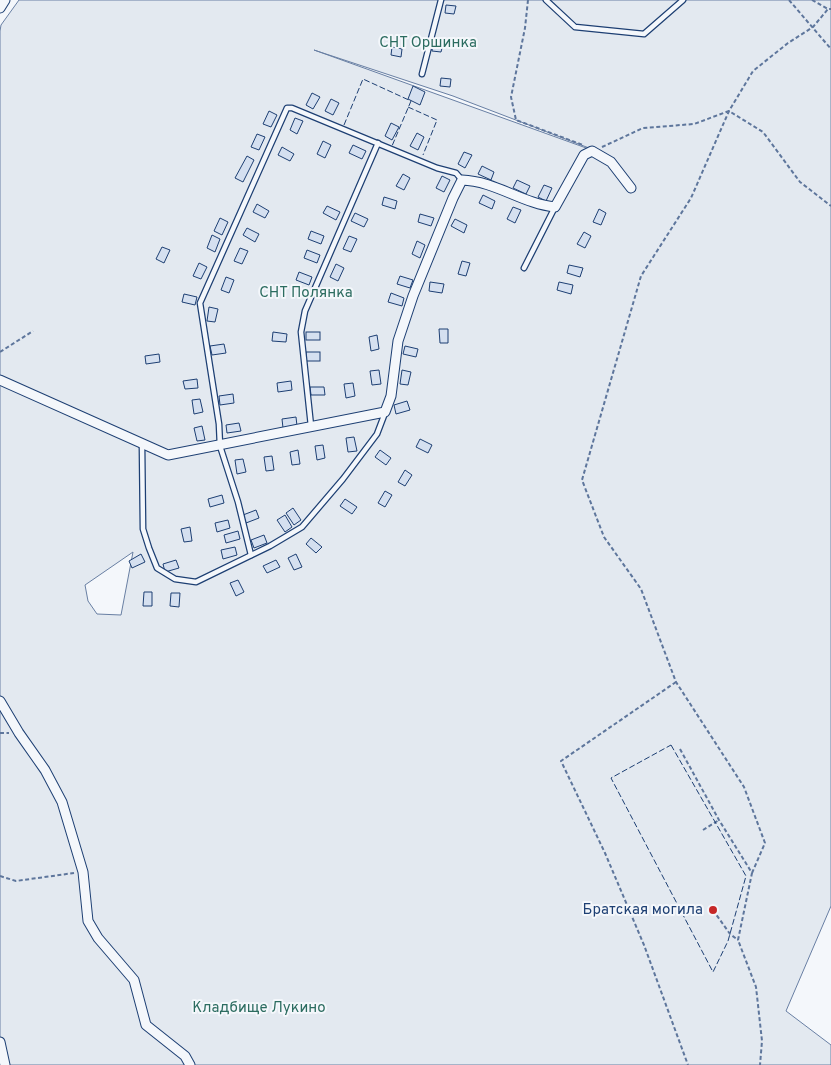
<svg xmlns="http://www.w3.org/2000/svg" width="831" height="1065" font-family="Overpass,sans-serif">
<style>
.green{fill:#e3e9f0;stroke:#687fa3;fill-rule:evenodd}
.building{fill:#d5e0f0;stroke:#1d3f73}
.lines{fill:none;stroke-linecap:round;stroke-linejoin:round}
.lane-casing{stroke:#1d3f73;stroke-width:7}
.street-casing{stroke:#1d3f73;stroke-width:11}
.path{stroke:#5e769c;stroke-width:2;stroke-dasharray:4 2.5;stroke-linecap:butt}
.lane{stroke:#f4f7fb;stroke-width:4.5}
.street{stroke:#f4f7fb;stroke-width:9}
.fence{stroke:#1d3f73;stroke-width:1;stroke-dasharray:6 2.5;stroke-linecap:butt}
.poi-dot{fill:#c62828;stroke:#f4f7fb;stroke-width:2}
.labels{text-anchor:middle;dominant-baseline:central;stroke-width:4;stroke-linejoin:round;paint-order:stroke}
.park-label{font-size:15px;fill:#2c6c60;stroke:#f4f7fb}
.poi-label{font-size:15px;fill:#1d3f73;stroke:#f4f7fb;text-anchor:end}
</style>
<rect width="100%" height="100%" fill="#f4f7fb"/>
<path class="green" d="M19,0h812v906l-45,105 45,34v20h-829l-2,-9v-1025l1,-6zM314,50l139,46 136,52v1zM133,552l-12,63 -24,-1 -9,-13 -3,-16z"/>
<g class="building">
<polygon points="446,5 456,6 454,14 445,13"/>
<polygon points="433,43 443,44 441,52 432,51"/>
<polygon points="392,47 402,49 401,57 391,55"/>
<polygon points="441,78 451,79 450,87 440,86"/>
<polygon points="413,86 425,92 420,105 408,99"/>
<polygon points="312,93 320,97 313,109 306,105"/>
<polygon points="331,99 339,103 333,115 325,111"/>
<polygon points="269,111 277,115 271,127 263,124"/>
<polygon points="295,118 303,121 297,134 290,130"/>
<polygon points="391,123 399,127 392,140 385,136"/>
<polygon points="417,133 424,137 418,150 410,146"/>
<polygon points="257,134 265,137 259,150 251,147"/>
<polygon points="323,141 331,145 325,158 317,154"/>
<polygon points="353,145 366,151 362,159 349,153"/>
<polygon points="282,147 294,154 290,161 278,155"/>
<polygon points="464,152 472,155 465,168 458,164"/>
<polygon points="247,156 254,160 243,182 235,178"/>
<polygon points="482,166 494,172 491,180 478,174"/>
<polygon points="403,174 410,178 404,190 396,186"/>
<polygon points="442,176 450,180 444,192 436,188"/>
<polygon points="517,180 530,186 526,194 513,188"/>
<polygon points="544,185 552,188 546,201 538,197"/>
<polygon points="483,195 495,201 492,209 479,203"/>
<polygon points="384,197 397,201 395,209 382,205"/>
<polygon points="257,204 269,211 265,218 253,212"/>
<polygon points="327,206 340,212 336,220 323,213"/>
<polygon points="513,207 521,210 515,223 507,219"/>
<polygon points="599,209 606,213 601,225 593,222"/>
<polygon points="355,213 368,219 364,227 351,221"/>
<polygon points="420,214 434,218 431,226 418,222"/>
<polygon points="220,218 228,222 222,235 214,231"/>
<polygon points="455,219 467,225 464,233 451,226"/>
<polygon points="247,228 259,234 255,242 243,235"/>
<polygon points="311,231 324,236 321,244 308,239"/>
<polygon points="584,232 591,236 585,248 577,244"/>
<polygon points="212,235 220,239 215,252 207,248"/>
<polygon points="349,236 357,239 351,252 343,249"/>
<polygon points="417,241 425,245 420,258 412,254"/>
<polygon points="162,247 170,250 164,263 156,259"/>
<polygon points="240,248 248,251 242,264 234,261"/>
<polygon points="307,250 320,255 317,263 304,258"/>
<polygon points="462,261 470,263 466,276 458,274"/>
<polygon points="199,263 207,267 201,279 193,276"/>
<polygon points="336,264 344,268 338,281 330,277"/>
<polygon points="569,265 583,268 580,277 567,273"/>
<polygon points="299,272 312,277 309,285 296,280"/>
<polygon points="400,276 413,280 410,288 397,284"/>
<polygon points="226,277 234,280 229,293 221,290"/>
<polygon points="430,282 444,284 442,293 429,291"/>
<polygon points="559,282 573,285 571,294 557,290"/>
<polygon points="391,293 404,298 402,306 388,302"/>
<polygon points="184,294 197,297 195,305 182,302"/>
<polygon points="209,307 218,309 215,322 207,321"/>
<polygon points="439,329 448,329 448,343 440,343"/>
<polygon points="273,332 287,334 286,342 272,341"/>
<rect x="306" y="332" width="14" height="8"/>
<polygon points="377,335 379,349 371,351 369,337"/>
<polygon points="224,344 226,353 212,355 210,346"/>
<polygon points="405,346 418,349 416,357 403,354"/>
<rect x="306" y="352" width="14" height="9"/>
<polygon points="159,354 160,362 146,364 145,356"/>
<polygon points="379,370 381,384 372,385 370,371"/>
<polygon points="402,370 411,372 408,385 400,384"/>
<polygon points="197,379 198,388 185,389 183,381"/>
<polygon points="291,381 292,390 278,392 277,383"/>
<polygon points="353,383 355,396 346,398 344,384"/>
<polygon points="310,387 324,387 325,395 311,395"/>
<polygon points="233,394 234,403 220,405 219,396"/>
<polygon points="200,399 203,412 194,414 192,400"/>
<polygon points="407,401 410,410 396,414 394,405"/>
<polygon points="296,417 297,426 283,428 282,419"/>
<polygon points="239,423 241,431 227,433 226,425"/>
<polygon points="202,426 205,440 197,441 194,428"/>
<polygon points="354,437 357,451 348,452 346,438"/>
<polygon points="420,439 432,445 428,453 416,447"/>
<polygon points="323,445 325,458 317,460 315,446"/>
<polygon points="298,450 300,464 292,465 290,452"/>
<polygon points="380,450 391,458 386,465 375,457"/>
<polygon points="272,456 274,470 266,471 264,457"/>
<polygon points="243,459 246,472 237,474 235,460"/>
<polygon points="405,470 412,475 405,486 398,482"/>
<polygon points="385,491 392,495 385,507 378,503"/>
<polygon points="222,495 224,503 210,507 208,499"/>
<polygon points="345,499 357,507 352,514 340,506"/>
<polygon points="293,508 301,520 294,525 286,513"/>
<polygon points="256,510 259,518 246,523 243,515"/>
<polygon points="285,515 292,527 285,532 277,520"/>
<polygon points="228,520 230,528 217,532 215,523"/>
<polygon points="190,527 192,541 184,542 181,529"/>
<polygon points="238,531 240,539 226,543 224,535"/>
<polygon points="264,535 267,543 254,548 251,540"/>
<polygon points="311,538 322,547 316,553 306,544"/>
<polygon points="235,547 237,555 223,559 221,550"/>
<polygon points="141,554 145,562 132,568 129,561"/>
<polygon points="296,554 302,567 294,570 288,558"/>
<polygon points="176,560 179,568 165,572 163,564"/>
<polygon points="276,560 280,567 267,573 263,566"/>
<polygon points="238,580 244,592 236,596 230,583"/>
<polygon points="144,592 152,592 152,606 143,606"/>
<polygon points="171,593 180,593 179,607 170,606"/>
</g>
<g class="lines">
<g class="lane-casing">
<g id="lane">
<polyline points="546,0 575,27 644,34 683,0"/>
<polyline points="422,74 441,0"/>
<polyline points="524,268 555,207"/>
<polyline points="311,426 301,332 305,311 378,143"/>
<polyline points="142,444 143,529 149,548 157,568 175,579 196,582 270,546 302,527 343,479 377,434 385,413"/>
<polyline points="251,555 238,502 220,446 219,424 200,303 287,108 292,108 437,168 456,173 462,180"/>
</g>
</g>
<g class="street-casing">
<g id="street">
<polyline points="0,8 5,0"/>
<path d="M0,380l168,75 217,-43 6,-16 7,-55 15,-45 40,-98 9,-18c33,1 61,24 93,27l29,-52 8,-4 19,11 20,26"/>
<polyline points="0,701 19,733 45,770 62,802 83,872 88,921 98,938 134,980 146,1025 185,1056 190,1065"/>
<polyline points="0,1042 5,1065"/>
</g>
</g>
<g class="path">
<polyline points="528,0 525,28 511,97 516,120 583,145"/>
<polyline points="789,0 831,49"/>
<polyline points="812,0 828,9 831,9"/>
<polyline points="602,147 643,128 694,124 729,111 763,132 800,182 831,206"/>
<polyline points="0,352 33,331"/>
<polyline points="676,682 561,761 605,853 644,945 688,1065"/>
<polyline points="0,733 9,733"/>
<polyline points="680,749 719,820 752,873 738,940 756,987 762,1041 760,1065"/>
<polyline points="703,830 719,820"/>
<polyline points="752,873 765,843 744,787 676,682 641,589 604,537 582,480 641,276 691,198 729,111 753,71 788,43 813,27 828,9"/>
<polyline points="0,876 16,881 74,873"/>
<polyline points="713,910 730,934 738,940"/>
</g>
<use href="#lane" class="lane"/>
<use href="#street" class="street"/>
<g class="fence">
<polyline points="408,107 437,120 423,155"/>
<polyline points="344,125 363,79 411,101 392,146"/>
<polygon points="671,745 746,876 728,941 713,972 611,778"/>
</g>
</g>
<circle class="poi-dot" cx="713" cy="910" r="5"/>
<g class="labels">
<g class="park-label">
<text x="428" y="43">СНТ Оршинка</text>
<text x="306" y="293">СНТ Полянка</text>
<text x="259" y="1008">Кладбище Лукино</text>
</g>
<g class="poi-label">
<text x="703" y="910">Братская могила</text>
</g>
</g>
</svg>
